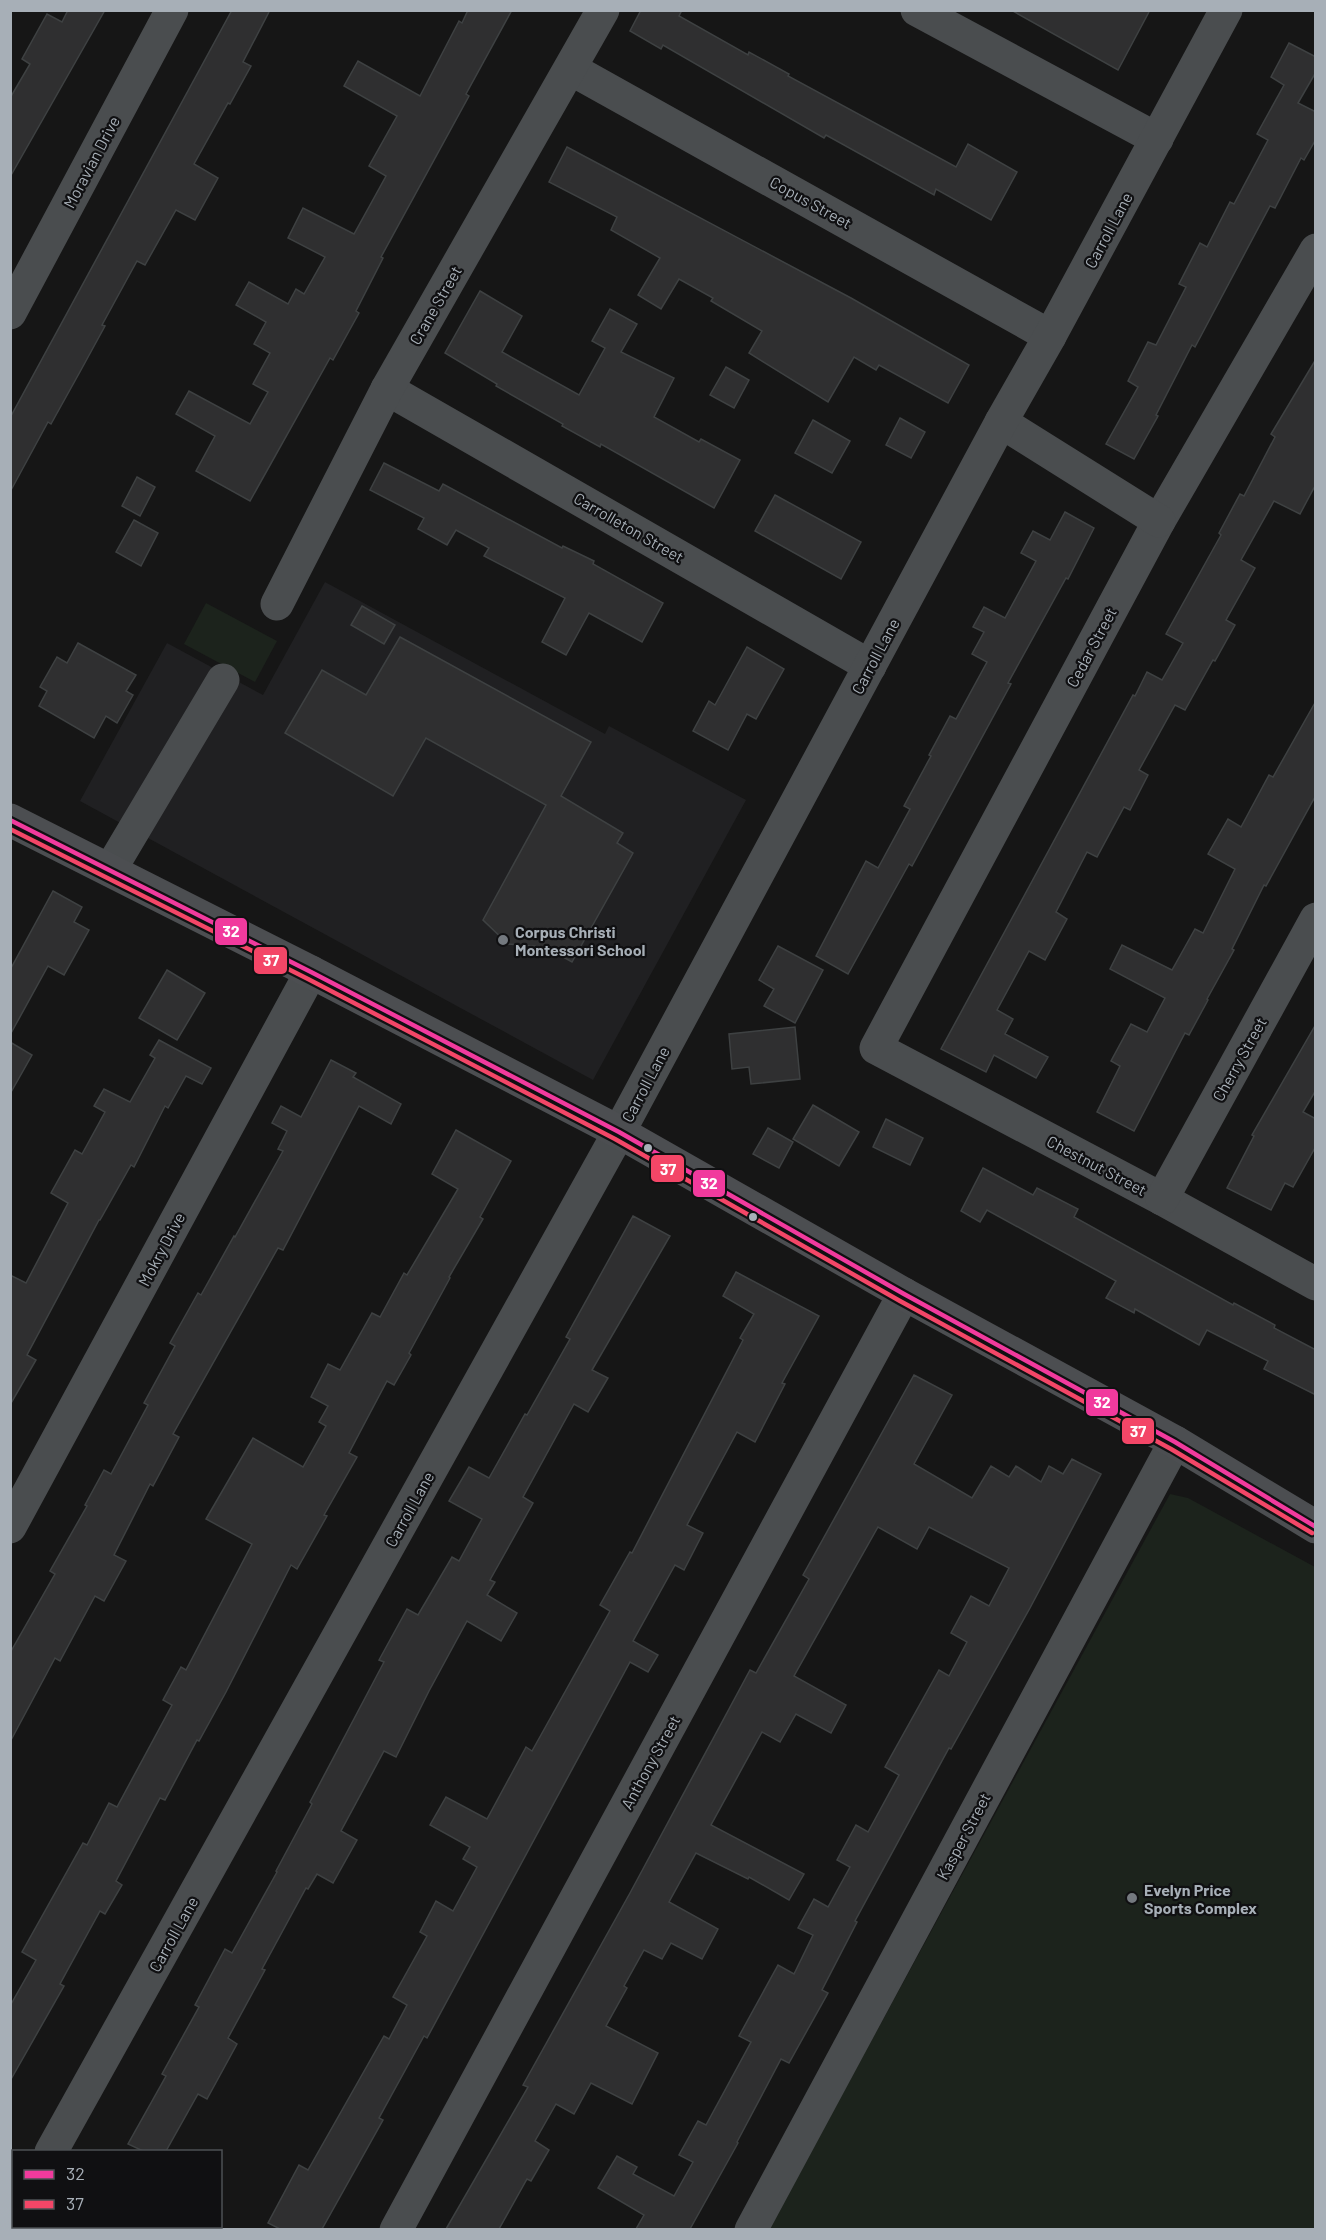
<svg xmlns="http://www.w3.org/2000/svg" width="1326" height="2240" font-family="Barlow,sans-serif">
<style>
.built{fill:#202022}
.green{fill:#1c231c}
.building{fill:#2f2f30;stroke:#3e4142;stroke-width:1.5}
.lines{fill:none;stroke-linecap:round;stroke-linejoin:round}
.minor{stroke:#4a4d4f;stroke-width:33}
.major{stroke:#4c4e51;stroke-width:33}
.bus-1-casing{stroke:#101012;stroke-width:9}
.bus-2-casing{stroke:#101012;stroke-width:9}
.bus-1{stroke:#f13a9d;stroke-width:4.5}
.bus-2{stroke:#f34667;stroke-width:4.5}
.poi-dot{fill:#74797f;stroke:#101012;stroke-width:2}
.bus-dot{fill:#a7afb7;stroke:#101012;stroke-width:2}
.labels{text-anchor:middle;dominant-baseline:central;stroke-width:4.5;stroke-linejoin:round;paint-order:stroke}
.street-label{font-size:16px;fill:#a7afb7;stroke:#101012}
.poi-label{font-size:16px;font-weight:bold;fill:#a7afb7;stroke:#101012;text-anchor:start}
.line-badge{stroke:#101012;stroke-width:2}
.badge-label{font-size:16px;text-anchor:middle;font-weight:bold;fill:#fff}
</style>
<rect width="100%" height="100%" fill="#161616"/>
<polygon class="built" points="325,582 605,734 609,726 746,800 593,1080 80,801 167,643 263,695"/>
<g class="green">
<polygon points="206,603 277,641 255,682 184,644"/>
<polygon points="1170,1494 1188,1498 1315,1567 1315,2229 768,2230"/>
</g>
<g class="building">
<polygon points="68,10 105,10 10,177 10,98 30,64 22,59 47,14 62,22"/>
<polygon points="232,10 270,10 243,62 251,66 230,104 228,103 194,164 218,178 195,220 176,210 145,265 137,261 102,325 105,326 81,370 51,424 48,422 10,492 11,416"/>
<polygon points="468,10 512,10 466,94 469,96 381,257 383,258 356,311 359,313 333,360 330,358 250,501 196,471 215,436 176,414 189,391 250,424 268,392 253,384 270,353 254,344 266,322 236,305 249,282 288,304 296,289 304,294 325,257 288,238 303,208 354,234 386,176 369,166 397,116 344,86 358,61 420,96 459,21 462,23"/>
<polygon points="641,10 682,10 679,16 748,55 749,52 789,74 788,76 956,167 968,144 1017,172 991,220 936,189 934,195 826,135 824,138 663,45 661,49 630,31"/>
<polygon points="1011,10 1150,10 1118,70"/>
<polygon points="1289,43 1316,57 1316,72 1298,103 1316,112 1316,139 1304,160 1301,158 1275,208 1270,206 1195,347 1192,345 1156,415 1158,416 1134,459 1106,444 1138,387 1128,381 1148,342 1156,345 1186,287 1179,284 1200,243 1207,247 1230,202 1234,204 1268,140 1257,134 1284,85 1271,77"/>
<polygon points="567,147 851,298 969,365 948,403 879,365 876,370 854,357 828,402 749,353 762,331 711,301 713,298 679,279 661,309 638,295 660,258 611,230 617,217 549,182"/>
<polygon points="480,291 522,316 502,352 579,395 605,348 592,341 610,309 637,324 621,352 674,378 654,417 699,442 701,439 740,460 714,508 601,444 600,447 562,426 563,424 496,386 497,384 445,353"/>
<polygon points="1316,359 1316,484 1300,514 1274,501 1241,560 1255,568 1226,620 1235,625 1215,661 1213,660 1185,710 1175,705 1139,770 1148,775 1130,810 1124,807 1097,857 1087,852 1056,912 1067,919 1045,960 1029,951 997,1010 1013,1019 1005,1034 1048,1057 1036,1078 994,1055 986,1072 941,1049 1133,695 1135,696 1147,672 1162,680 1183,643 1166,634 1221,535 1219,533 1240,494 1244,496 1275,437 1271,434"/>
<polygon points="726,367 749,380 734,408 710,395"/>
<polygon points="900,418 925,432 911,458 886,445"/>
<polygon points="813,420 850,441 832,473 795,453"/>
<polygon points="384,463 439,491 443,484 562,548 563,546 594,561 593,564 663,603 642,642 589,613 566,655 542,642 565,598 484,556 489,548 456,530 447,545 418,529 424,518 370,490"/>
<polygon points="137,477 155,487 140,516 122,506"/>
<polygon points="775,495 861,542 841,579 755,531"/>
<polygon points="1065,512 1094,528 1068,579 1066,578 1008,683 1011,684 912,866 909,864 848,974 816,956 866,861 878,868 910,809 904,806 931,756 929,755 950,716 956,719 987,662 972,654 984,632 973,627 984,607 1005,618 1036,561 1021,553 1033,531 1050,540"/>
<polygon points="134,520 158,533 141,566 116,552"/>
<polygon points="362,606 395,625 384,644 351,625"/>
<polygon points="400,637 591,742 561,796 623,833 617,843 633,853 572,962 545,947 508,944 483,920 546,805 426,738 393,796 285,733 322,670 366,695"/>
<polygon points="78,643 136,675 126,691 133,695 117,723 106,716 94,738 39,706 47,691 40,687 57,657 67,663"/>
<polygon points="747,647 784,669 756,719 747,714 728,750 693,731 709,701 715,705"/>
<polygon points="1316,701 1316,795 1266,886 1264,885 1232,949 1234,950 1207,999 1208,1000 1189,1035 1185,1033 1134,1131 1097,1112 1120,1066 1111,1061 1131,1024 1147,1032 1165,998 1110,969 1122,945 1172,970 1195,929 1203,933 1235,869 1208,854 1228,819 1241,827 1269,775 1273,777"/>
<polygon points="53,891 82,907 74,922 89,930 64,975 48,966 10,1035 10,970"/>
<polygon points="778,946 823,970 795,1023 764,1006 774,989 759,980"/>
<polygon points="167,970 205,993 177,1040 139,1018"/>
<polygon points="1316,1024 1316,1090 1303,1112 1316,1119 1316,1146 1293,1187 1285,1183 1271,1210 1227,1188 1254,1136 1252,1135"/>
<polygon points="795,1027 800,1079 751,1084 749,1067 732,1069 729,1034"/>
<polygon points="159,1040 211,1068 202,1084 186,1076 168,1108 165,1106 134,1167 131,1165 100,1220 99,1220 27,1355 36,1360 10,1405 10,1275 26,1283 68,1203 51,1193 75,1150 82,1154 105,1112 94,1106 104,1089 130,1102 155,1058 150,1055"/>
<polygon points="10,1042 32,1055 10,1094"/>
<polygon points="331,1060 356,1073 353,1077 401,1104 391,1124 359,1106 283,1250 278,1248 173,1434 179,1437 153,1486 150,1484 114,1555 126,1561 104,1601 95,1596 60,1661 55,1658 10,1742 10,1653 55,1574 50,1571 87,1506 85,1505 104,1470 111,1474 148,1405 144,1403 175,1346 170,1343 198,1293 201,1295 234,1236 235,1237 283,1151 278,1149 287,1131 272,1123 281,1106 301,1117"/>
<polygon points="813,1105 859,1132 839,1166 793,1139"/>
<polygon points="886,1119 923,1138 910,1165 873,1147"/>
<polygon points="768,1128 793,1142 779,1168 753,1154"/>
<polygon points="456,1130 511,1161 480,1217 483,1219 449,1277 450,1278 409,1353 411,1355 394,1385 387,1381 349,1453 357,1457 324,1515 327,1516 297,1569 291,1565 226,1692 199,1741 197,1740 165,1800 160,1798 116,1881 122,1885 105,1914 100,1911 60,1984 64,1986 10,2081 10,2006 36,1960 22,1952 83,1843 87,1845 109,1803 117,1807 172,1705 163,1700 181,1667 186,1670 252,1544 206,1519 253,1438 303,1467 326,1426 319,1422 328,1406 311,1397 328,1364 340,1370 372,1313 380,1317 404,1273 407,1275 458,1189 432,1174"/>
<polygon points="983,1168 1033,1195 1037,1188 1078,1209 1074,1217 1233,1305 1234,1303 1275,1325 1274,1328 1316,1350 1316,1395 1264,1369 1268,1361 1207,1330 1199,1345 1135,1309 1134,1313 1106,1298 1116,1281 987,1210 980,1222 961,1211"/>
<polygon points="633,1216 670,1236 592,1370 608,1378 588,1412 574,1404 523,1497 533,1503 490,1580 495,1582 487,1595 517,1613 501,1641 467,1621 429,1691 396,1757 384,1751 341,1831 357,1840 333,1883 317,1874 308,1889 306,1888 262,1969 265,1970 228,2038 237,2044 207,2099 198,2094 166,2151 143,2151 128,2144 166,2076 162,2074 199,2007 195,2005 225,1949 232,1953 277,1872 276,1871 312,1804 310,1802 384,1662 379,1660 407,1609 418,1615 452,1557 459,1561 482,1519 449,1501 469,1467 489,1478 525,1414 527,1415 570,1339 566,1337"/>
<polygon points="736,1272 819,1316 782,1383 785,1384 755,1442 737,1432 687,1525 703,1533 684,1570 675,1565 633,1641 658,1655 648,1672 630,1662 427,2038 424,2036 379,2118 383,2120 322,2229 280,2229 268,2223 299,2165 308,2170 384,2036 389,2039 407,2005 393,1997 427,1936 420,1932 436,1901 453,1911 477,1867 463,1859 470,1847 430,1825 446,1797 487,1819 526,1747 532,1751 610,1611 600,1605 630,1552 632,1553 743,1340 740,1338 754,1314 723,1296"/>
<polygon points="914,1375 952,1395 914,1464 972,1498 991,1466 1009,1477 1016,1466 1041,1482 1049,1466 1063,1474 1072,1459 1101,1474 1030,1608 951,1749 949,1748 855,1921 857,1922 822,1990 828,1993 789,2063 781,2059 737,2142 738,2143 690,2229 636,2229 644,2215 598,2188 617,2156 637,2167 633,2174 674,2196 693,2162 679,2155 698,2121 706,2125 751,2042 739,2036 778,1965 794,1974 813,1935 798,1928 814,1899 828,1907 850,1867 837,1860 856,1825 868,1832 899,1775 885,1767 939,1670 949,1676 967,1642 951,1633 971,1596 989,1606 1009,1568 929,1527 917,1549 878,1527 794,1676 846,1705 831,1733 796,1714 780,1742 762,1732 711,1825 804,1874 789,1900 749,1877 748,1879 696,1853 669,1902 718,1929 702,1959 671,1943 662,1959 644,1950 624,1986 627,1988 606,2026 658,2053 632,2104 591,2083 574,2114 556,2104 535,2141 549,2150 531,2181 527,2179 499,2229 446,2229 528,2087 523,2085 630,1893 750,1670 756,1673 809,1579 803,1575"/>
</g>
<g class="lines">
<g class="minor">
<polyline points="917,10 1157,139"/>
<polyline points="571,69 1050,336"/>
<polyline points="1316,250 1159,521 876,1048 1162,1199 1316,1284"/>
<polyline points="10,313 172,10"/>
<polyline points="387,389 870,666"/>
<polyline points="1001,422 1159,521"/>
<polyline points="277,604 387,389 603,10"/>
<polyline points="110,870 223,680"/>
<polyline points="1162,1199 1316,919"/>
<polyline points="10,1527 311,972"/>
<polyline points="51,2152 619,1132 1001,422 1050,336 1226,10"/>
<polyline points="10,2225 14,2219"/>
<polyline points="396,2230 904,1294"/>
<polyline points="751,2230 1175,1442"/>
</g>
<polyline class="major" points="10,820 311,972 619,1132 904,1294 1175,1442 1316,1527"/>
<g class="bus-1-casing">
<polyline id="bus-1" points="10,820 311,972 619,1132 904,1294 1175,1442 1316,1527"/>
</g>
<g class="bus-2-casing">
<polyline id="bus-2" points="10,829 308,979 615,1139 900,1301 1171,1449 1312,1533"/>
</g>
<use href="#bus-1" class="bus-1"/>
<use href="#bus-2" class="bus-2"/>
</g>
<g class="poi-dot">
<circle cx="503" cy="940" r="6"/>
<circle cx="1132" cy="1898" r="6"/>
</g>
<g class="bus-dot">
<circle cx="648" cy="1148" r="5"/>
<circle cx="753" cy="1217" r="5"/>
</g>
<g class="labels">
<g class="street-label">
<text transform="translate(91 162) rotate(-62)">Moravian Drive</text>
<text transform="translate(811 202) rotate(29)">Copus Street</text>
<text transform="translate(1108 230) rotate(-62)">Carroll Lane</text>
<text transform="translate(435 305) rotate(-60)">Crane Street</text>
<text transform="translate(629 527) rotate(30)">Carrolleton Street</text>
<text transform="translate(1091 647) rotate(-62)">Cedar Street</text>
<text transform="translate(875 656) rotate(-62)">Carroll Lane</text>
<text transform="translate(1239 1059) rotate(-61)">Cherry Street</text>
<text transform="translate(645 1084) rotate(-62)">Carroll Lane</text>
<text transform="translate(1097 1165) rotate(28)">Chestnut Street</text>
<text transform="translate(161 1249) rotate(-62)">Mokry Drive</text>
<text transform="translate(409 1509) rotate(-61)">Carroll Lane</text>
<text transform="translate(650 1762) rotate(-61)">Anthony Street</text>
<text transform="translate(963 1836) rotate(-62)">Kasper Street</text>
<text transform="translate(173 1934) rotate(-61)">Carroll Lane</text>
</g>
<g class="poi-label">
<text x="515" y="931">Corpus Christi<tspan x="515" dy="18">Montessori School</tspan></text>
<text x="1144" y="1889">Evelyn Price<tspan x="1144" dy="18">Sports Complex</tspan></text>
</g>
</g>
<g class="line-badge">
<rect x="214" y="917" width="34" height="29" rx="6" fill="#f13a9d"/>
<rect x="253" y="946" width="35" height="29" rx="6" fill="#f34667"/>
<rect x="650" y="1154" width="35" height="29" rx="6" fill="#f34667"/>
<rect x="692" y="1169" width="34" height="29" rx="6" fill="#f13a9d"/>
<rect x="1085" y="1388" width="34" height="29" rx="6" fill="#f13a9d"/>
<rect x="1121" y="1417" width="34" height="28" rx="6" fill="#f34667"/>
</g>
<g class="badge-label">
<text x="231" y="937">32</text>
<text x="271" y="966">37</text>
<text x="668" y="1175">37</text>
<text x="709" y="1189">32</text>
<text x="1102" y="1408">32</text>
<text x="1138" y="1437">37</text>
</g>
<rect width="1326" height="2240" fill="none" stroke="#a7afb7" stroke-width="24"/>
<rect x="12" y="2150" width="210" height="78" fill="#101012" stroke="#4c5054" stroke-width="1.5"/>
<rect x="24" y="2170" width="30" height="9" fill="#f13a9d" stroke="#4c5054" stroke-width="1.5"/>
<text x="66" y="2180" font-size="18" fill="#a7afb7">32</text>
<rect x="24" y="2200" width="30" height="9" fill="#f34667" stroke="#4c5054" stroke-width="1.5"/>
<text x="66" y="2210" font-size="18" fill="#a7afb7">37</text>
</svg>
